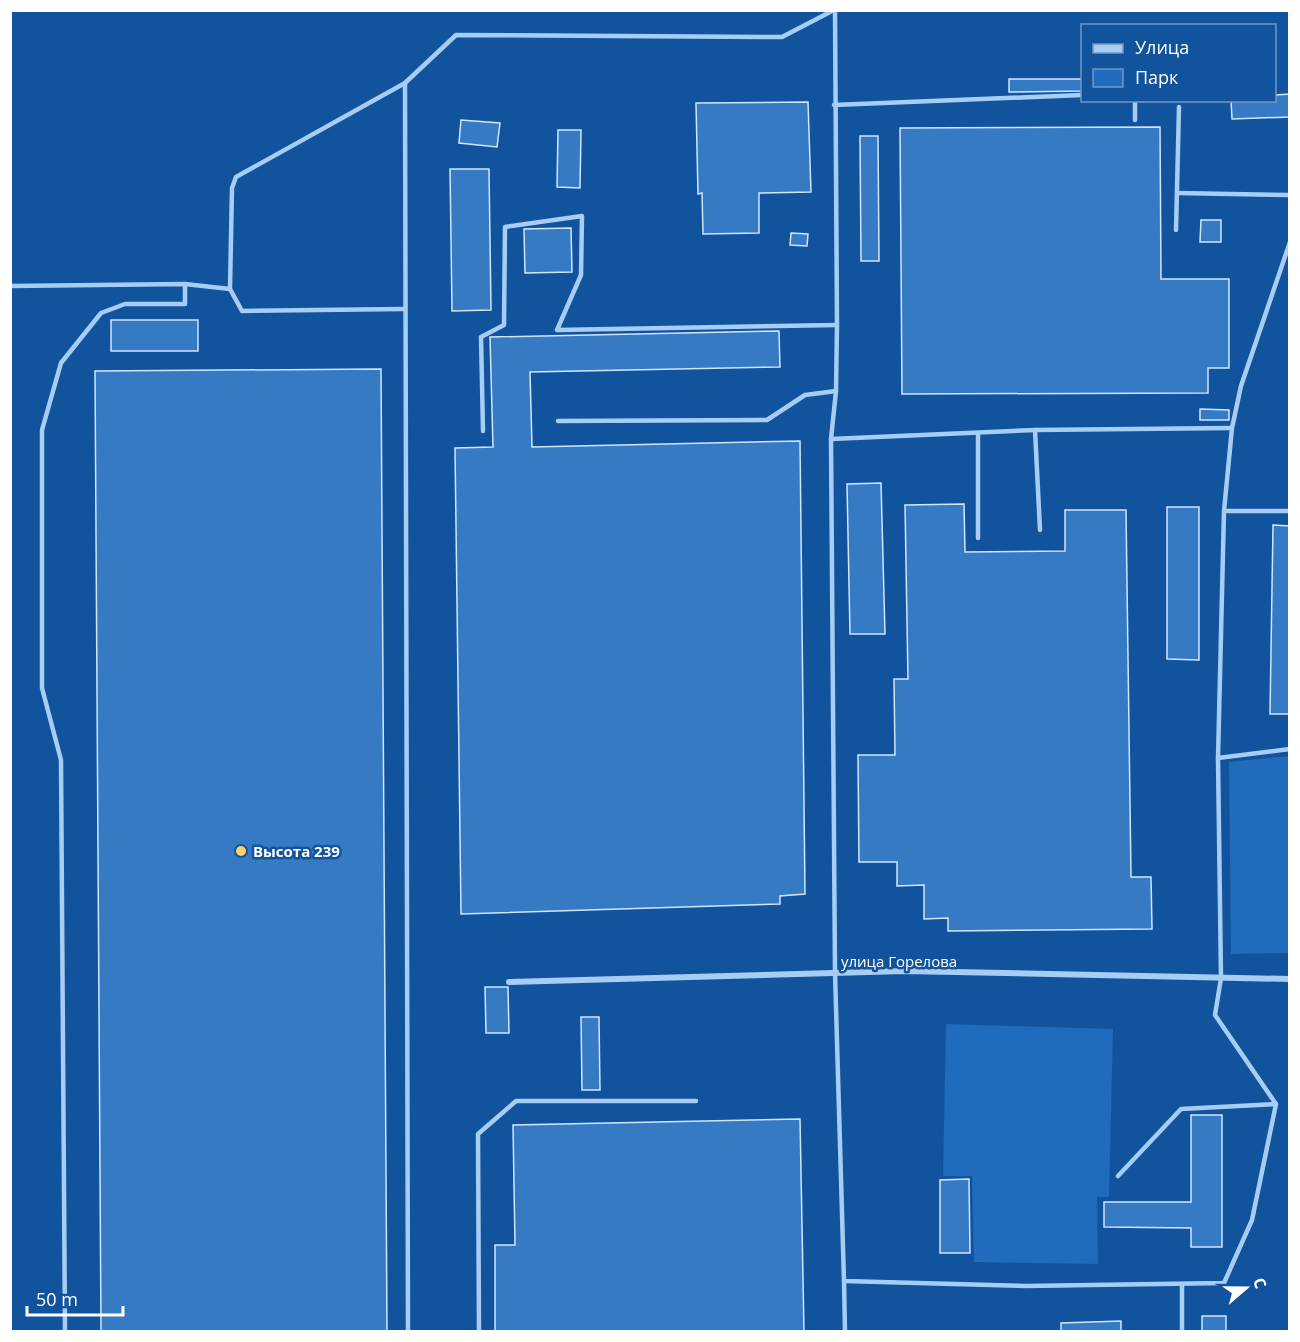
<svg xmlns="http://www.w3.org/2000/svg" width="1300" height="1342" font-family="'Open Sans',sans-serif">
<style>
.green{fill:#206bbb}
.building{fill:#367ac3;stroke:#d0e6fe;stroke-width:1.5}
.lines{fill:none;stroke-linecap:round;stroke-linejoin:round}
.service{stroke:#a7cdf4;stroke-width:4.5}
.minor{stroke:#a7cdf4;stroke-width:6}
.poi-dot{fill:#ffcf6b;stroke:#12539d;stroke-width:2}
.labels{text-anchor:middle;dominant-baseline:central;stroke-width:5;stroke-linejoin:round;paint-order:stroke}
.poi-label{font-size:15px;font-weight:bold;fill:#fff;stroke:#12539d;text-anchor:start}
.street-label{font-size:15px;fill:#fff;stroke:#12539d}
</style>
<rect width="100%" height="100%" fill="#12539d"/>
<g class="green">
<polygon points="1289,756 1289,953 1231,954 1229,762"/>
<polygon points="946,1024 1113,1029 1109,1197 1097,1197 1098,1264 974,1262 972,1176 943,1176"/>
</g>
<g class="building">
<polygon points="1009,79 1083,79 1083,91 1009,92"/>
<polygon points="1290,94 1290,117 1232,119 1231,100 1275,100 1275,95"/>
<polygon points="808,102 811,192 759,193 759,233 703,234 702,193 698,194 696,103"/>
<polygon points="461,120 500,123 497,147 459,143"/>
<polygon points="1160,127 1161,279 1229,279 1229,368 1208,368 1208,393 902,394 900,128"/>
<polygon points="558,130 581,130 580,188 557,187"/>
<polygon points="860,136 878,136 879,261 861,261"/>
<polygon points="450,169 489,169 491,310 452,311"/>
<polygon points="1201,220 1221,220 1221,242 1200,242"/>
<polygon points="571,228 572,272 525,273 524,229"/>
<polygon points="791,233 808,234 807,246 790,245"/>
<rect x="111" y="320" width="87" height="31"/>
<polygon points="779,331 780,367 530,372 532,447 800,441 805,894 780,896 780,904 461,914 455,448 493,447 490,337"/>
<polygon points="381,369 387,1332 101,1332 95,371"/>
<polygon points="1200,409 1229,410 1229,420 1200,420"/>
<polygon points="881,483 885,634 850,634 847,484"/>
<polygon points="964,504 965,552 1065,551 1065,510 1126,510 1131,877 1151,877 1152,929 948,931 948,918 924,919 924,885 897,886 897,862 859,862 858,755 895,755 894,679 908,679 905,505"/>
<polygon points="1167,507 1199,507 1199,660 1167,659"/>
<polygon points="1273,525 1290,526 1290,714 1270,714"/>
<polygon points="485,987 508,987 509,1033 486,1033"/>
<polygon points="581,1017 599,1017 600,1090 582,1090"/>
<polygon points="1191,1115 1222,1115 1222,1247 1191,1247 1191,1228 1104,1227 1104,1202 1191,1202"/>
<polygon points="800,1119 804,1332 495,1332 495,1245 515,1245 513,1125"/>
<polygon points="969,1179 970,1253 940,1253 940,1180"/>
<rect x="1202" y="1316" width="24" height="16"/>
<polygon points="1121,1321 1121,1332 1061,1332 1061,1323"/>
</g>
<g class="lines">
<g class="service">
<polyline points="835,10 837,325 836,391 831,439 835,973 844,1281 1026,1286 1224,1283 1252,1220 1276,1104 1215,1015 1221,978 1218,758 1224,511 1232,428 1241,386 1290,242"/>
<polyline points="405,83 408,1332"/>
<polyline points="834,105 1082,95"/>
<polyline points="1135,120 1135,100"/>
<polyline points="1177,193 1290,195"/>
<polyline points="1176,230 1179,107"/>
<polyline points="10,286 185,284 230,289 232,188 236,177 405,83 456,35 782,37 834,10"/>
<polyline points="230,289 242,311 404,309"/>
<polyline points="558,421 767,420 805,395 836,391"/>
<polyline points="1035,430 1040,530"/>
<polyline points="483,431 481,337 504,325 505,227 582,216 581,275 557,330 837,325"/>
<polyline points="831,439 1035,430 1232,428"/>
<polyline points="1224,511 1290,511"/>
<polyline points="978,538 978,433"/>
<polyline points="1218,758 1290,749"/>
<polyline points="1118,1176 1181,1109 1276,1104"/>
<polyline points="844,1281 845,1332"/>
<polyline points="1182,1284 1182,1332"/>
<polyline points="65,1332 61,760 42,688 42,430 61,363 101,313 125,304 185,304 185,284"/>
<polyline points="479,1332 478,1134 516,1101 696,1101"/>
</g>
<polyline class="minor" points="509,982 904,971 1290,979"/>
</g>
<circle class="poi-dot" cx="241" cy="851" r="6"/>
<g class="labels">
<g class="poi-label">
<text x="253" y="851">Высота 239</text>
</g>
<g class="street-label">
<text x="899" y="961">улица Горелова</text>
</g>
</g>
<rect width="1300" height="1342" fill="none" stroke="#ffffff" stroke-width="24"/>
<rect x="1081" y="24" width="195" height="78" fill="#12539d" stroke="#7198c4" stroke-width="1.5"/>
<rect x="1093" y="44" width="30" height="9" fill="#a7cdf4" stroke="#7198c4" stroke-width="1.5"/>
<text x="1135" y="54" font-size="18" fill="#ffffff">Улица</text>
<rect x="1093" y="69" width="30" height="18" fill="#206bbb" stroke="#7198c4" stroke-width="1.5"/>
<text x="1135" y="84" font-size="18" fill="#ffffff">Парк</text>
<g transform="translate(1246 1288) rotate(70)" stroke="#12539d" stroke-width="4.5" paint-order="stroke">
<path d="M0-4.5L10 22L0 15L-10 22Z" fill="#ffffff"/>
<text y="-9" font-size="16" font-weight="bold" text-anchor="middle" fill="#ffffff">С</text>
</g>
<path d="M27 1306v9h96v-9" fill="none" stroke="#ffffff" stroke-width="3"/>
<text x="36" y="1306" font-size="18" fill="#ffffff" stroke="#12539d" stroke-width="4.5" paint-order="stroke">50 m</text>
</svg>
